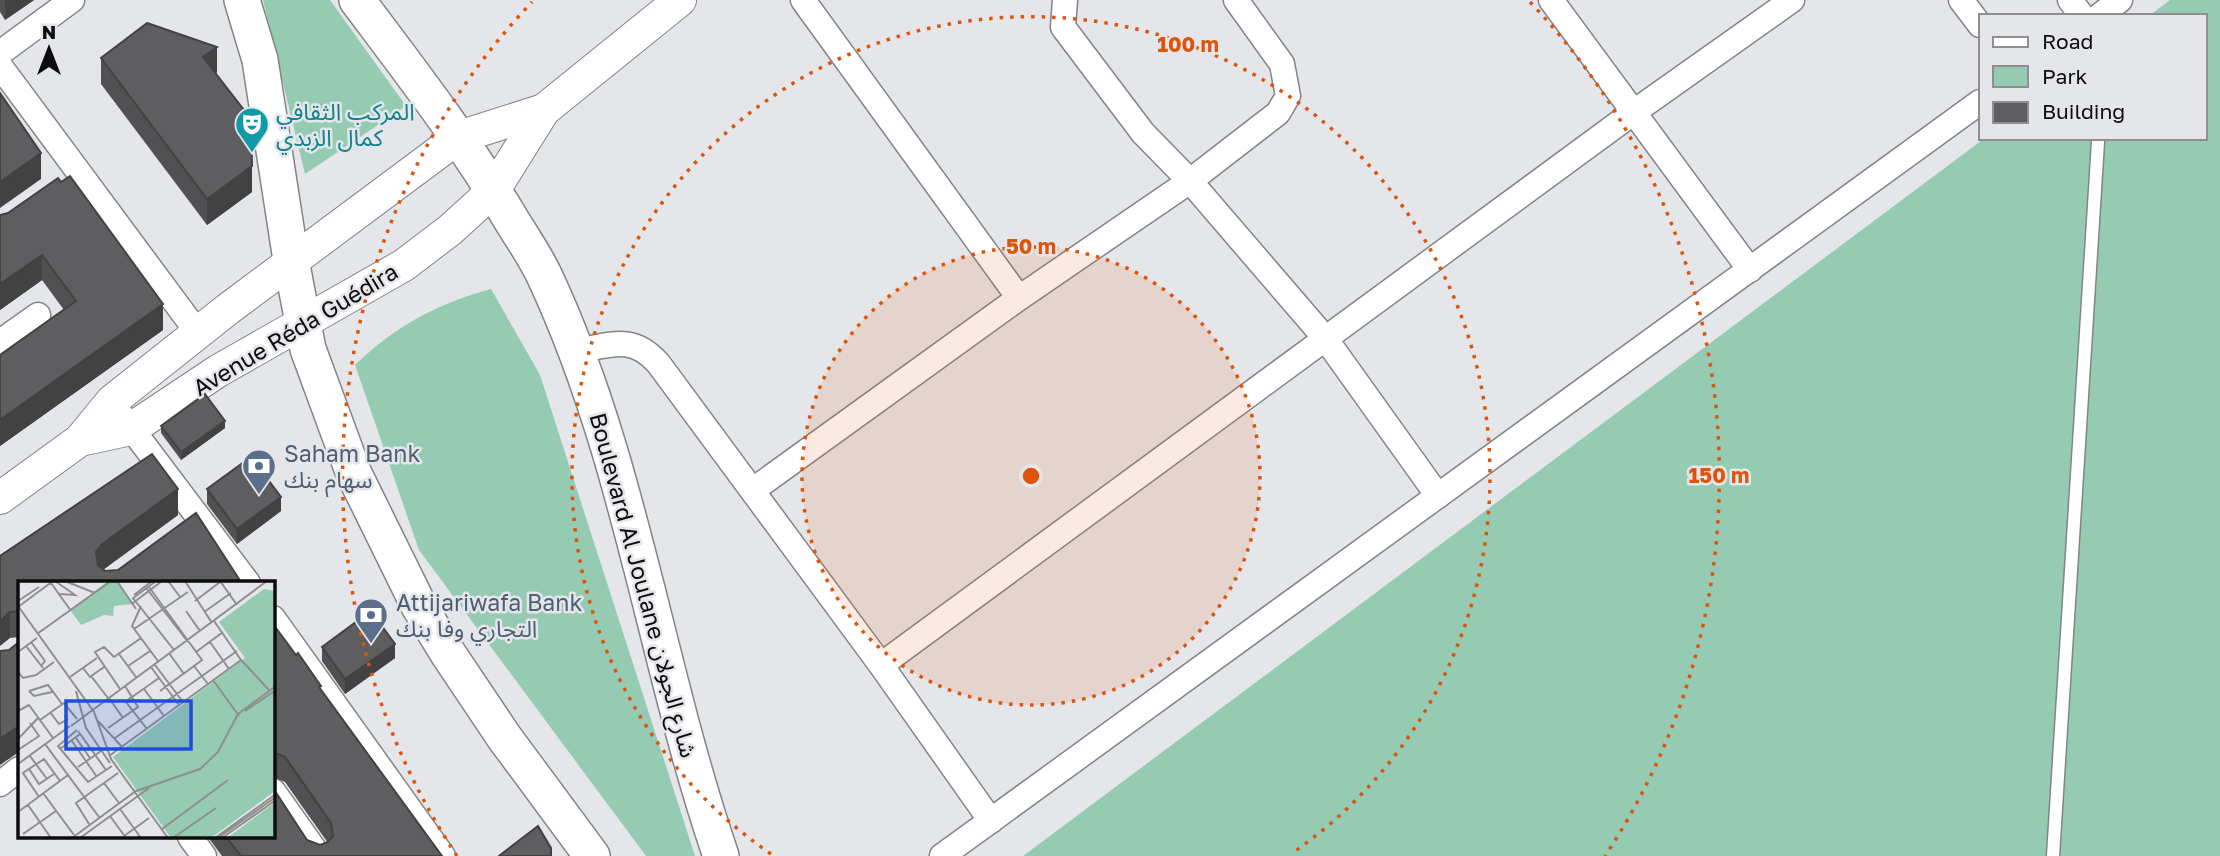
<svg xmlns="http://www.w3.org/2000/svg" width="2220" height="856" font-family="'Golos Text','Noto Sans Arabic',sans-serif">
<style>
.green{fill:#94cbb2}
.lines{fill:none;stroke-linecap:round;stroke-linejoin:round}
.service-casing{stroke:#838486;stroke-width:15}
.minor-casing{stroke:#838486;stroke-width:27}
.tertiary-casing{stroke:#838486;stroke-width:34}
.secondary-casing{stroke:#838486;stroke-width:38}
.service{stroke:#fff;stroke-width:12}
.minor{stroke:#fff;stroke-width:24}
.tertiary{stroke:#fff;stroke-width:32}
.secondary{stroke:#fff;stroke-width:35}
.wall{fill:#515153}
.shaded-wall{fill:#424243}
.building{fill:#5e5e60;stroke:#424243;stroke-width:2}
.ring{fill:none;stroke:#dd550c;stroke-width:3.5;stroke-dasharray:3.5 7}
.labels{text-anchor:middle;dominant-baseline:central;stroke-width:5;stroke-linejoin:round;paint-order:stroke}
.culture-label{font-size:23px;fill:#0d838f;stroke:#e5e6e9;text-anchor:start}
.street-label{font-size:23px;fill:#0d0d0e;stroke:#e5e6e9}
.service-label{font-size:23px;fill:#4e5e75;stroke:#e5e6e9;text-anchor:start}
.inset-road{fill:none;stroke:#8f8f91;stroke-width:2}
.view{fill:#1d4ed8;fill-opacity:0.15;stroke:#1d4ed8;stroke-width:3.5}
.inset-edge{fill:none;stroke:#0d0d0e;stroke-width:3.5}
.centre{fill:#dd550c;stroke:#e5e6e9;stroke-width:3.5}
.ring-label{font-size:21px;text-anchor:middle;font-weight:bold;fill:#dd550c;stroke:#e5e6e9;stroke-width:5;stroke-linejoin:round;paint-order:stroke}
</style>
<rect width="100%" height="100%" fill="#e5e6e9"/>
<g class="green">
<polygon points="263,0 330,0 406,106 305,174"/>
<polygon points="2170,0 2220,0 2220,856 1023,856 1985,138 2204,138 2204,16 2149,16"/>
<path d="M491,289l49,86 155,481h-49l-227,-306 -64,-185c39,-38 83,-62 136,-76z"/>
</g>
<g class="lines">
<g class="service-casing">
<polyline id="service" points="2053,856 2098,142"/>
</g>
<g class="minor-casing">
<g id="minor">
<polyline points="803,0 1019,298"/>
<polyline points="1065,0 1063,27 1143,133 1190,181 1325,338 1438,496"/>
<polyline points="1551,0 1750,270"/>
<polyline points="1961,0 1980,25"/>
<polyline points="2070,0 2082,16"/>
<polyline points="2099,16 2120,0"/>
<polyline points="0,53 72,0"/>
<polyline points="0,66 198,333"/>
<polyline points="0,342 38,315"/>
<path d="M576,351c35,-6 56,-17 82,12l223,302 110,156"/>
<polyline points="122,416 248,583"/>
<polyline points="753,490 1019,298 1190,181 1278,113 1288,96 1282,64 1236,0"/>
<polyline points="273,618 443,856"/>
<polyline points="881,665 1634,112 1792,0"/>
<polyline points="0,784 19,769"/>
<polyline points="273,791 319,856"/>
<polyline points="190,837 204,856"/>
<polyline points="942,856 1980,102"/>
</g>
</g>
<g class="tertiary-casing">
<g id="tertiary">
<polyline points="80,440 131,429 218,371 404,265 450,230 494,190 544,110 680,0"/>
<polyline points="0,498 80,440 112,401 228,309 459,137 544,110"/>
</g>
</g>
<g class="secondary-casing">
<g id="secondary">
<polyline points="242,0 260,60 291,260 308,349 354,474 419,606 449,655 504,737 592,856"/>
<path d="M357,0c54,72 109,143 155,221 11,18 23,35 32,54 87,185 111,389 177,581"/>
</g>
</g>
<use href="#service" class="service"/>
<use href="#minor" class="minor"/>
<use href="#tertiary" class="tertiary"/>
<use href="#secondary" class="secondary"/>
</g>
<g class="wall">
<polygon points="0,0 34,0 5,20 0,12"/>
<polygon points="101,58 217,72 216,73 252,192 207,225 101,84"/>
<polygon points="0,215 163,330 0,446 0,355 64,310 42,280 0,310"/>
<polygon points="161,426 225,428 181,460 161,433"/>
<polygon points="207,489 281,511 237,544 207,504"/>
<polygon points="178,515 103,570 105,571 239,583 19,583 19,637 10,638 0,556"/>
<polygon points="273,624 321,690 442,856 222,856 208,837 273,837 307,840 320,845 328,843 285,782 273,777"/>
<polygon points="322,647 395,658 345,694 322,661"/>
</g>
<g class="shaded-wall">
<polygon points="5,0 34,0 5,20"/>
<polygon points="217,47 217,72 203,82 203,57"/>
<polygon points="41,153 41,179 0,208 0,182"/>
<polygon points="252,166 252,192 207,225 207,199"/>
<polygon points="42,255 42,280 0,310 0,284"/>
<polygon points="163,304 163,330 0,446 0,420"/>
<polygon points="225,421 225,428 181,460 181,452"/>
<polygon points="178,489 178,515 101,571 96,578 96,552 101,545"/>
<polygon points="281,497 281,511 237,544 237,529"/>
<polygon points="10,612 10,638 0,646 0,621"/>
<polygon points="395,644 395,658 345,694 345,679"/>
<polygon points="19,726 19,752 0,765 0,739"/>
</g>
<g class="building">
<polygon points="147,23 217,47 203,57 251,119 252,166 207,199 101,58"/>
<polygon points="0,93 41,153 0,182"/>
<polygon points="70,176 163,304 0,420 0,355 76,301 42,255 0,284 0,215 8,213 58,178 61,182"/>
<polygon points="205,394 225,421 181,452 161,426"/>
<polygon points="152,454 178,489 101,545 96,552 98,565 105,571 118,570 196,513 239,579 232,583 19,583 19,611 10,612 0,621 0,556"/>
<polygon points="251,457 281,497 237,529 207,489"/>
<polygon points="371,611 395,644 345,679 322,647"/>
<polygon points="273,624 296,655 298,653 321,686 319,687 442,856 241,856 226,837 273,837 273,788 307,840 320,845 328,842 333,836 331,823 285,757 273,752"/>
<polygon points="19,642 19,726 0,739 0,651 9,650"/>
<polygon points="538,826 551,848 551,856 499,856"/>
</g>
<circle cx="1031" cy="476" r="229" fill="#dd550c" fill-opacity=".12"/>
<g class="ring">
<circle cx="1031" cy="476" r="229"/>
<path d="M771 854A459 459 0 1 1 1291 854"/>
<path d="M457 856A688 688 0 0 1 532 2M1530 2A688 688 0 0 1 1605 856"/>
</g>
<defs>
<g id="theatre-pin" transform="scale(1.75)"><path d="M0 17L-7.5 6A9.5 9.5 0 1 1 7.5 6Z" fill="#0f9aa8" stroke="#e5e6e9"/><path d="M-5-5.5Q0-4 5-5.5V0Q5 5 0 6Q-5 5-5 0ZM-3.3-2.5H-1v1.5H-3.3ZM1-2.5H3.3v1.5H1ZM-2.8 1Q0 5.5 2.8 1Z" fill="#fff"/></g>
<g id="bank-pin" transform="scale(1.75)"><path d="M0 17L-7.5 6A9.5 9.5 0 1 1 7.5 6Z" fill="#5c6f8a" stroke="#e5e6e9"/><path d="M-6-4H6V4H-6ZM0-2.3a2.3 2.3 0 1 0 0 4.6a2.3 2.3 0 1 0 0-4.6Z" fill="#fff"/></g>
</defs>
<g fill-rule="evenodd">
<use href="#theatre-pin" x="252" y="124"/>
<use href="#bank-pin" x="259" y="466"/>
<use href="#bank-pin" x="371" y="615"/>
</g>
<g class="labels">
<g class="culture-label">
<text x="276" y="111">المركب الثقافي<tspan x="276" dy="26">كمال الزبدي</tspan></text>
</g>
<g class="street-label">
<text transform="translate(295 329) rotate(-31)">Avenue Réda Guédira</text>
<text transform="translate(644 585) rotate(75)">Boulevard Al Joulane شارع الجولان</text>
</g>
<g class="service-label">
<text x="284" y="453">Saham Bank<tspan x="284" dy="26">سهام بنك</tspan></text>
<text x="396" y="602">Attijariwafa Bank<tspan x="396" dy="26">التجاري وفا بنك</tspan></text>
</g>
</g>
<g transform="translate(18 581)">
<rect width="257" height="257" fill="#e5e6e9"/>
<path d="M90,0h9l16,23 -19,2 -1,10 -9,-1 -23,10 -11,-15zM246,8l11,2v200l-64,47h-40l-58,-81 132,-99 -26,-36zM257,222v35h-48l46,-34z" fill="#94cbb2"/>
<path class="inset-road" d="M37,0l20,14 -16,-1M47,0l30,12M99,0l19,28M150,0l13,17M167,0l27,42M202,0l17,24M33,2l20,28M131,6l53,73 -42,31M129,8l41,53M116,14l18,-14M115,17l41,52M114,18l24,-18M0,20l21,-14M177,20l25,-19M115,22l29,-22M0,25l76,106 17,47 57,79M123,25l-9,20 26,35M0,26l35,-26M168,30l14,20M186,31l27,-19M116,48l54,-37M19,53l74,-53M13,61l14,19 -4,5M192,61l19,27M8,65l17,22M0,71l19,-14M178,71l27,-20M151,72l15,21M101,73l17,23M223,79l29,31M137,84l28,37M110,85l22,-15M176,85l14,18M133,86l28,38M65,87l7,9 14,-10M0,91l5,6 13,-3 18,-13M73,95l17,22M52,96l27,-19M195,99l26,36M102,108l-25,-37 9,-5 10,10 27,-19M126,108l20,27M11,110l19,-6 14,19M11,110l5,5 18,-4M58,110l10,37 24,35M114,115l-6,6 21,27M114,116l27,-19M91,117l14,20M0,130l11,-6 24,33M227,130l31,-21M32,131l9,12 9,-5M22,139l24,-17 13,16M80,140l24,26M53,145l196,-145M90,147l30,-21 -13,-21M59,149l-19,16 30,36 24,-16M60,150l28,39M58,157l14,20M97,157l122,-87M0,158l20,-21M54,160l25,36M27,163l54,73M42,168l20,-15M0,169l21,-14 -9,-13M12,175l17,23M91,175l132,-96 -27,-39M0,183l52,-38M60,186l23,-16M11,188l10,15 15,-10M86,202l15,20M25,212l31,42M21,216l-16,-24 21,-14 16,22M10,224l23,33M102,228l21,29M0,231l50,-37M92,235l16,22M71,243l-13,-21 42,-30M144,248l66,-49M5,253l33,-23M106,255l25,-18M54,257l64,-47 64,-22 18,-17 20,-38 38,-28M62,257l69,-50M155,257l43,-30M197,257l61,-44M200,257l58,-41M204,257l54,-38"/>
<path class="view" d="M48,120h125v48h-125z"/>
<rect width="257" height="257" class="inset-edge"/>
</g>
<circle cx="1031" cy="476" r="10" class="centre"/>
<g class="ring-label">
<text x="1188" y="52">100 m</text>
<text x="1031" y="254">50 m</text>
<text x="1719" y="483">150 m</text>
</g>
<rect x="1979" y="14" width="228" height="126" fill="#e5e6e9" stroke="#8f8f91" stroke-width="2"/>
<rect x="1993" y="37" width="35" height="10" fill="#ffffff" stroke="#8f8f91" stroke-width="2"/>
<text x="2042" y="49" font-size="21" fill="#0d0d0e">Road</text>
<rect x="1993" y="66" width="35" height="21" fill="#94cbb2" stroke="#8f8f91" stroke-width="2"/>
<text x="2042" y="84" font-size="21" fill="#0d0d0e">Park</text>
<rect x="1993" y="102" width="35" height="21" fill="#5e5e60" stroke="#8f8f91" stroke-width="2"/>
<text x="2042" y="119" font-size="21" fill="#0d0d0e">Building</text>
<g transform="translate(49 49)" stroke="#e5e6e9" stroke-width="5" paint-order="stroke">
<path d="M0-5L12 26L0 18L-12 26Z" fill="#0d0d0e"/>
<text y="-10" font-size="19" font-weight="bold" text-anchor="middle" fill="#0d0d0e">N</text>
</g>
</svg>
